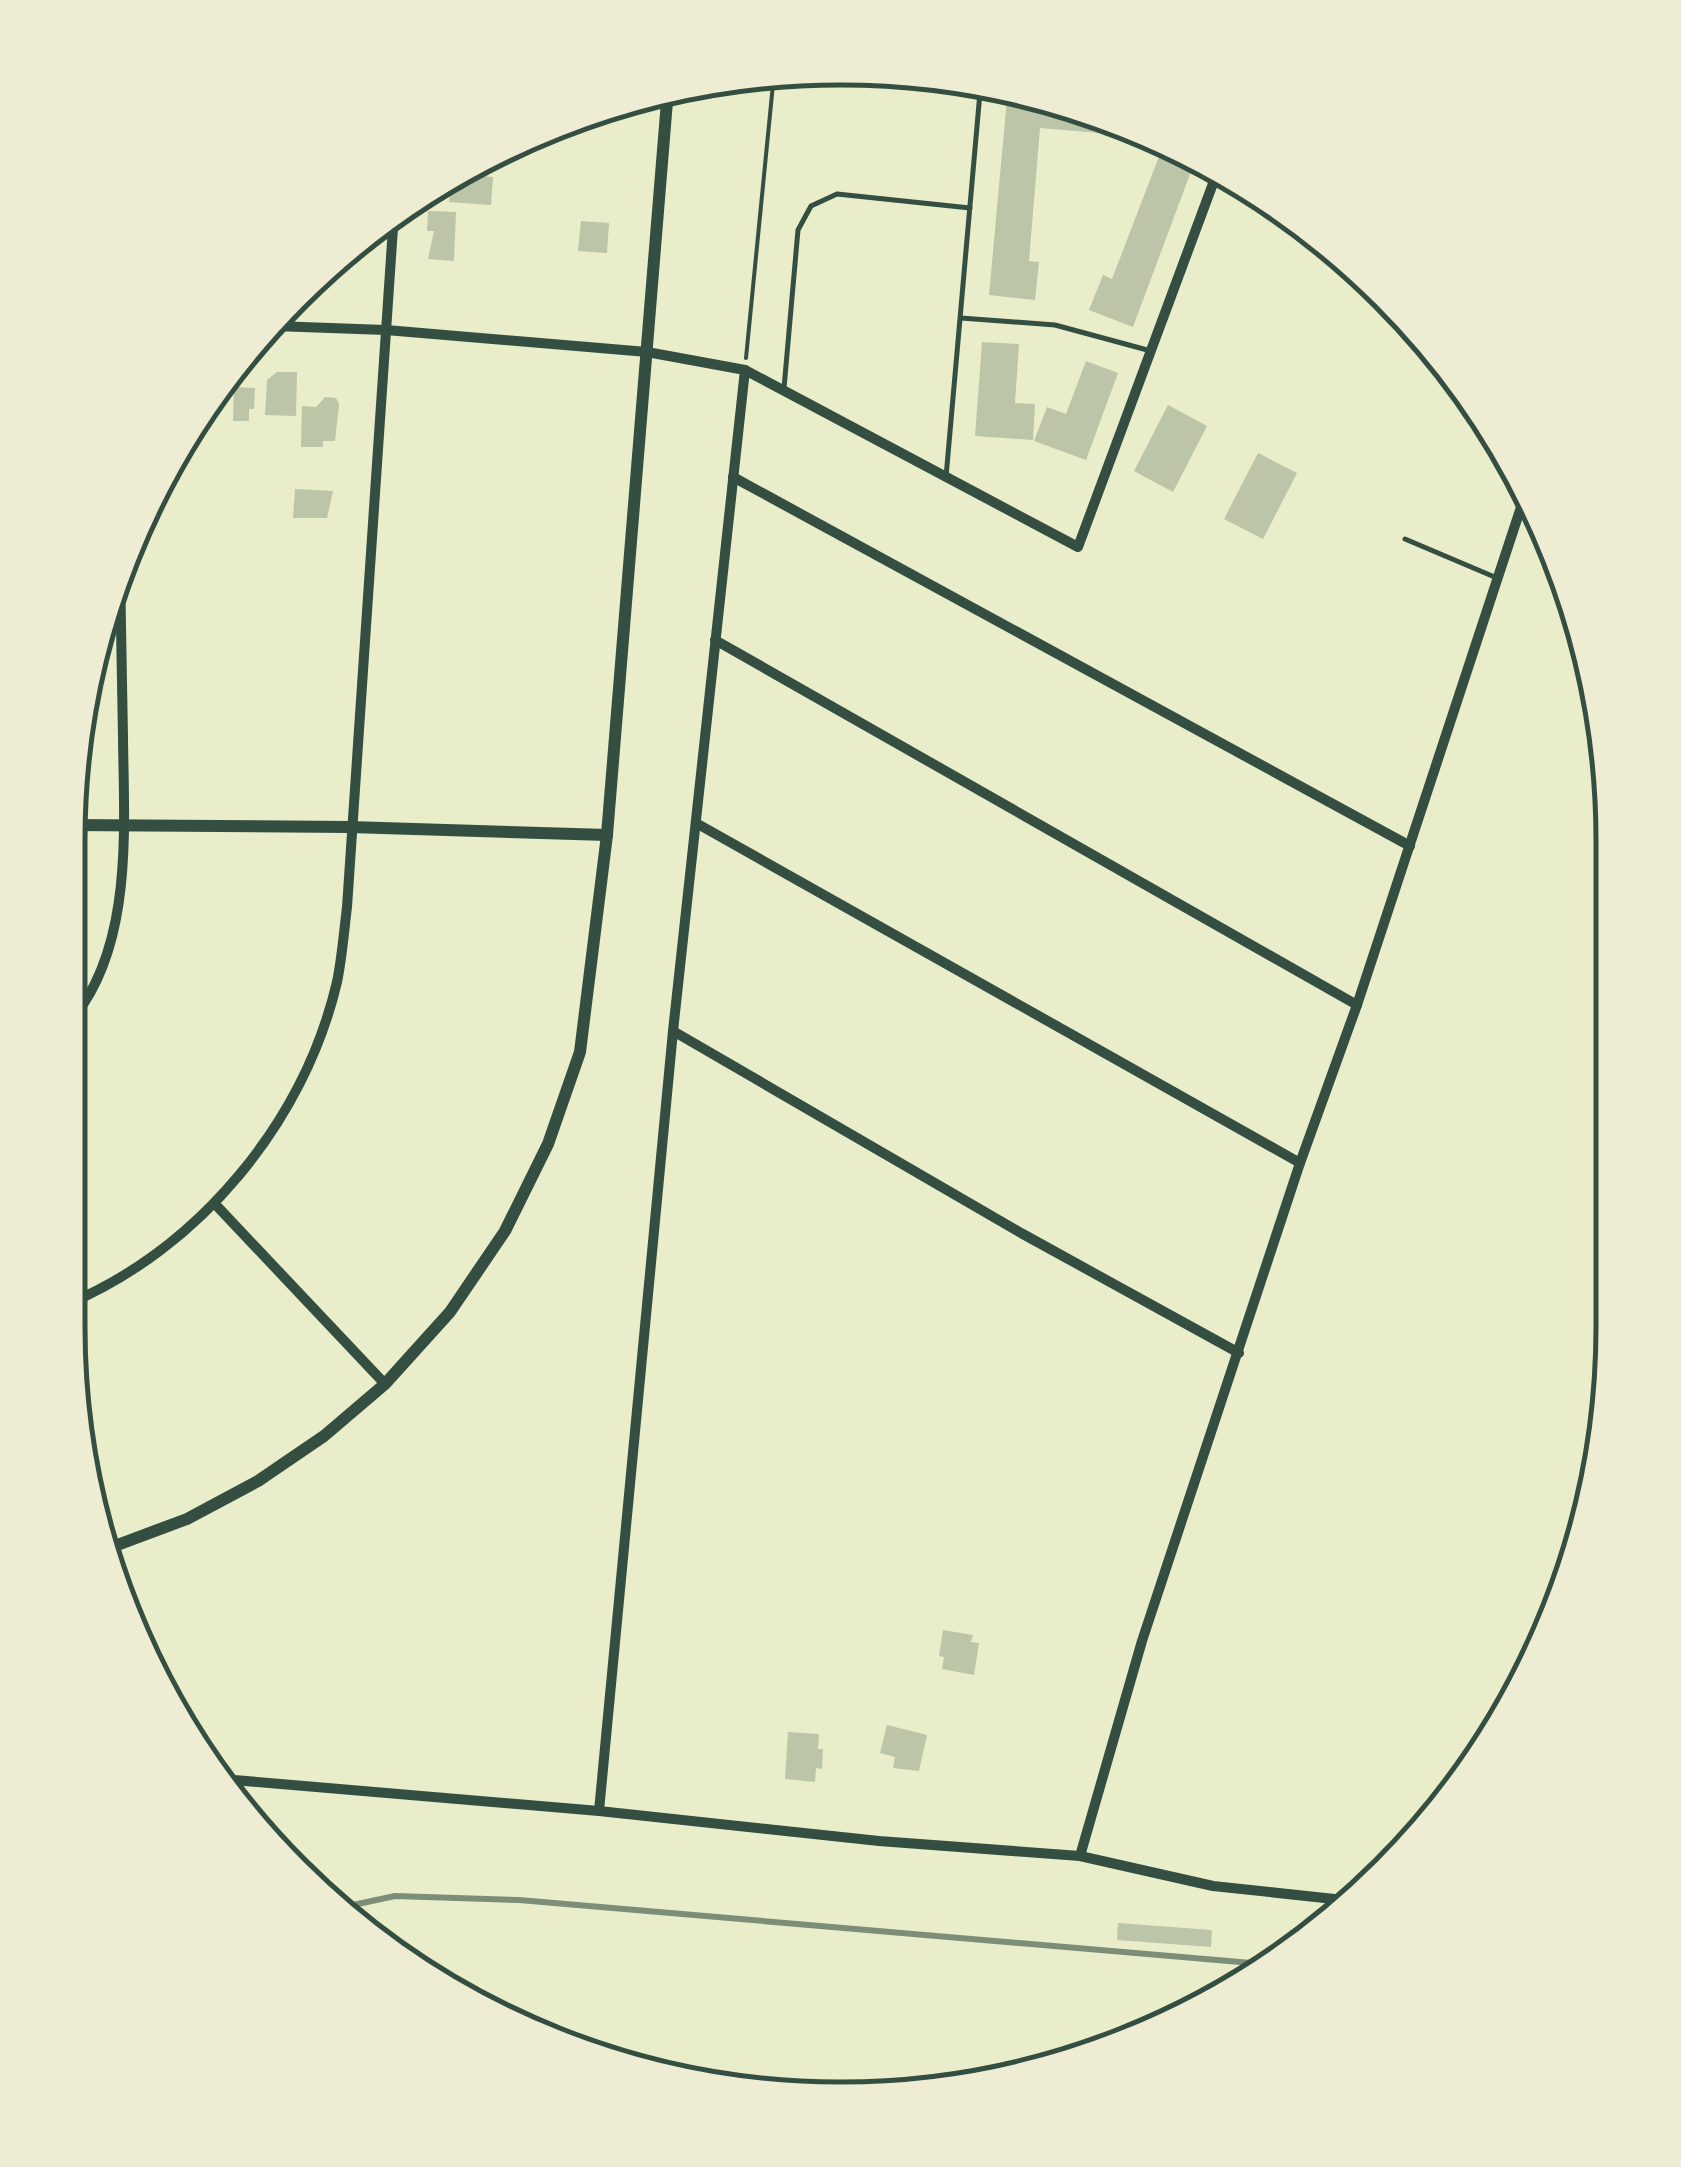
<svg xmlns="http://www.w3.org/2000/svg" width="1681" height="2167" font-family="'Varela Round',sans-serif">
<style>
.building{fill:#bcc5a7}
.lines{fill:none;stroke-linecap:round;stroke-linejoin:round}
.path{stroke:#344e41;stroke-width:4}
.service{stroke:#344e41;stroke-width:5}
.minor{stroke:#344e41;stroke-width:10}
.tertiary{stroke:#344e41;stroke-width:12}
.rail{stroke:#7c8e77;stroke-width:6}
.rim{fill:none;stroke:#344e41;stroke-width:5}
</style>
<rect width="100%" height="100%" fill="#e9edc9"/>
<g class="building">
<polygon points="1008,88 1101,116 1099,133 1040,128 1029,261 1039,262 1035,300 989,295"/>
<polygon points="1110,118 1137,127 1196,158 1133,327 1089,310 1103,275 1112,279 1160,154 1105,133"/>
<polygon points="456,174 493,177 491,205 449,202 451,176"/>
<polygon points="428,211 456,212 454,261 428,259 434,231 427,231"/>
<polygon points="581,221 609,223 607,253 578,251"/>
<polygon points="982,342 1019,344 1015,403 1035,404 1033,440 975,436"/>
<polygon points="1086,361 1118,373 1086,460 1034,441 1047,407 1066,414"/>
<polygon points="277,372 297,372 296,416 265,415 267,380"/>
<polygon points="234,387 255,388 254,409 249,409 249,421 233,421"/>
<polygon points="325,397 336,398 339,404 335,441 323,441 323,447 301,447 302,406 316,407"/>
<polygon points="1168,405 1207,426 1173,492 1134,471"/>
<polygon points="1258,453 1297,473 1263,539 1224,519"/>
<polygon points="295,489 333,491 327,518 293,518"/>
<polygon points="943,1630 973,1635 971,1642 979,1643 974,1675 942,1669 944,1657 939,1656"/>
<polygon points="887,1725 927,1735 919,1771 893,1768 895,1757 880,1753"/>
<polygon points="788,1732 819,1734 818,1749 823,1749 822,1769 816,1768 815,1782 785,1779"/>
<polygon points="1118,1923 1212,1930 1211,1947 1117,1940"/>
</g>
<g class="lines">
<polyline class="path" points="746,358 774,74"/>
<g class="service">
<polyline points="961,318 1055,325 1151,351"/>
<polyline points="784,388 798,230 811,206 837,194 970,208"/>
<polyline points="946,477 981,81"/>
<polyline points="1405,539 1497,578"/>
</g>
<g class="minor">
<polyline points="274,326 386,330 647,352 745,370 1078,547 1218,170"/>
<polyline points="733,477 1410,846"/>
<polyline points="715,640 1357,1005"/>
<polyline points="696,823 1300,1163"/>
<path d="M68,1024c66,-73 56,-195 55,-286 -1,-56 -2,-112 -3,-168"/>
<polyline points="673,1031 1021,1233 1239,1353"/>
<polyline points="215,1204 385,1384"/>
<path d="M68,1304c132,-56 236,-182 269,-322 5,-24 7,-51 10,-75l47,-694"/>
<polyline points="222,1779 599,1811 879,1841 1080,1856 1213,1886 1353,1901"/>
<polyline points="599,1811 673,1031 745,370"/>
<polyline points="1080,1856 1142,1641 1300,1163 1357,1005 1525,495"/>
</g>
<g class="tertiary">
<polyline points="69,825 350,827 607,835"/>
<polyline points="104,1550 187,1519 258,1481 324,1436 385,1384 450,1312 505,1231 548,1144 580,1052 607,835 668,89"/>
</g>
<polyline class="rail" points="339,1908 395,1896 519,1900 1275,1965"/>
</g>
<path d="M0 0H1681V2167H0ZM840 85H841A755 755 0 0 1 1596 840V1327A755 755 0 0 1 841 2082H840A755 755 0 0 1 85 1327V840A755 755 0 0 1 840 85Z" fill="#eeecd3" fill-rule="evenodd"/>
<path class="rim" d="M840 85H841A755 755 0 0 1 1596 840V1327A755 755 0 0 1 841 2082H840A755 755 0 0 1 85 1327V840A755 755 0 0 1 840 85Z"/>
</svg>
